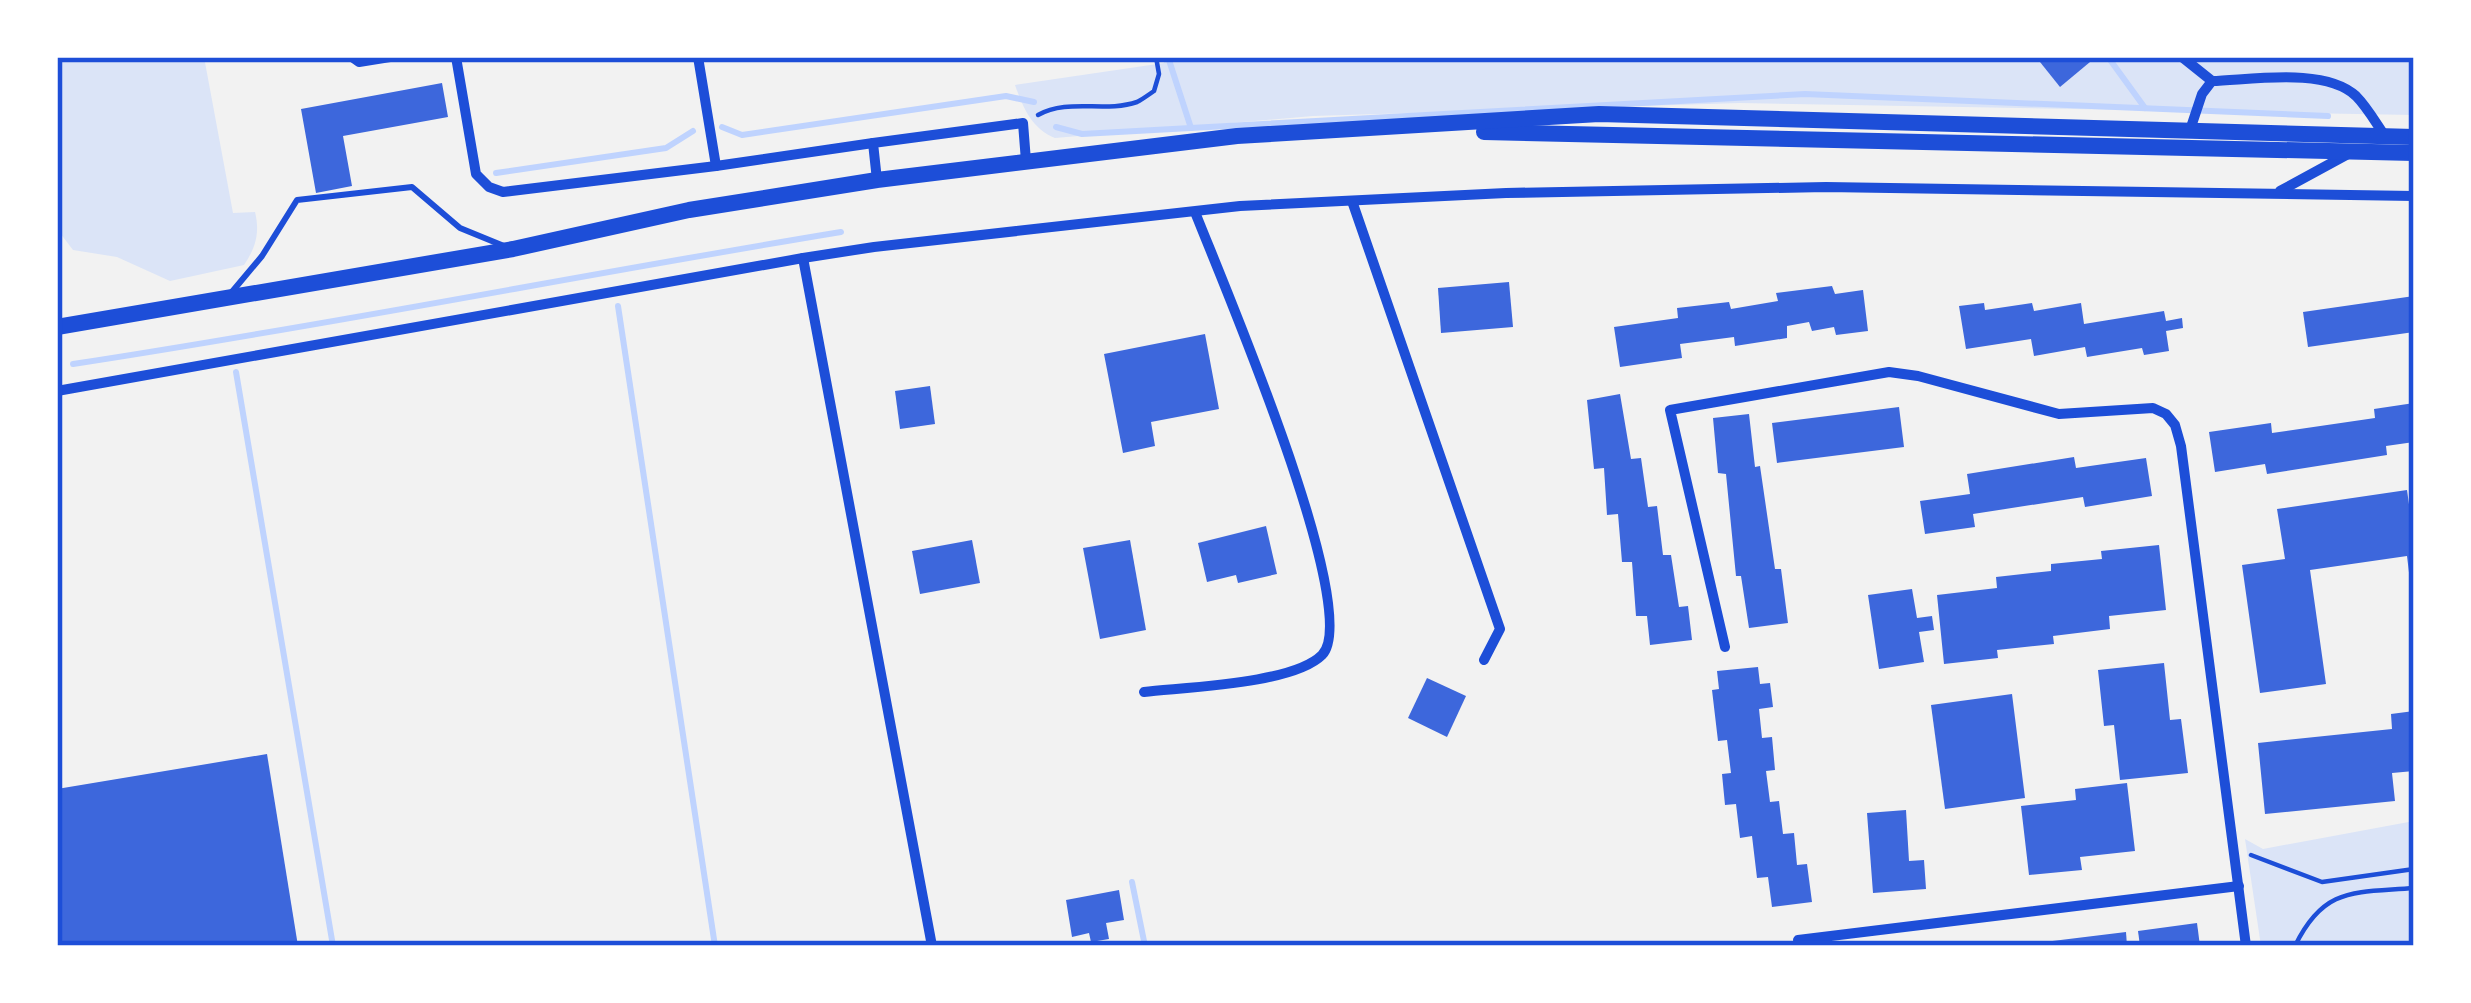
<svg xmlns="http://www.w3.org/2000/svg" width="2471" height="1003" font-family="Manrope,sans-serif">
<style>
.green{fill:#dbe4f7}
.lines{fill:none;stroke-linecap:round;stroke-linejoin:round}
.stream{stroke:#bfd3fe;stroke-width:6}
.building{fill:#3d67dc}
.path{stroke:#1d4ed8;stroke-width:4.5}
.service{stroke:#1d4ed8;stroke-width:6}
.minor{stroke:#1d4ed8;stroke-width:10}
.primary{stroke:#1d4ed8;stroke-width:16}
.neatline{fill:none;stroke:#1d4ed8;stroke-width:4.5}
</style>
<rect width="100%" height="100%" fill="#f2f2f2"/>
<g class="green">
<path d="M57,57h147l29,156 22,-1c5,21 1,35 -11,53l-74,16 -53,-24 -44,-7 -16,-21z"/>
<path d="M1163,57h1251v58l-674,-12 -427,13 -258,22c-23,-9 -32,-30 -40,-53l149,-22z"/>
<polygon points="2414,821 2414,946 2261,946 2245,839 2263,849"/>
</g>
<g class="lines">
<g class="stream">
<polyline points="1168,57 1191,128"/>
<polyline points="2108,57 2145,108"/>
<polyline points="722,127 742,135 1006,96 1034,102"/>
<polyline points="1056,127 1082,134 1805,94 2328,116"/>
<polyline points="496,173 666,148 693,131"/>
<polyline points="618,306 715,946"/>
<path d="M73,364c257,-39 512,-90 768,-132"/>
<polyline points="236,372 333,946"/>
<polyline points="1132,882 1145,946"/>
</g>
</g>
<g class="building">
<polygon points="2036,57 2096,57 2060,87"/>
<polygon points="442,83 448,117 343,136 352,186 316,193 301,109"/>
<polygon points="1509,282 1513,327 1441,333 1438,288"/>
<polygon points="1832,286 1835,294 1863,290 1868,331 1836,335 1834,327 1812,331 1809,322 1787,326 1787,338 1735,346 1734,337 1680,344 1682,358 1620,367 1614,327 1678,318 1677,308 1729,302 1731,309 1778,301 1776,293"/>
<polygon points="2414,296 2414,332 2308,347 2303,312"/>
<polygon points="1984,303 1985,310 2032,303 2034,311 2081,303 2084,324 2164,311 2166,321 2182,318 2183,328 2166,331 2169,351 2144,355 2142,348 2087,357 2085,347 2034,356 2031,339 1966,349 1959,306"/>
<polygon points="1205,334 1219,409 1151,422 1155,446 1123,453 1104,354"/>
<polygon points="930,386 935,424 900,429 895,391"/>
<polygon points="1620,394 1631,459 1641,458 1648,507 1657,506 1663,555 1671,555 1679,607 1688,606 1692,640 1650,645 1647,616 1636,616 1632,562 1622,562 1618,514 1607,515 1604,468 1594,469 1587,400"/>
<polygon points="2414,403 2414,442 2386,446 2387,455 2267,474 2265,464 2215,472 2209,432 2271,423 2272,433 2375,418 2374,409"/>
<polygon points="1899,407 1904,447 1777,463 1772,423"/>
<polygon points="1749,414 1755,467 1760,466 1775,569 1781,569 1788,623 1749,628 1741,576 1736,576 1726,474 1718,473 1713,418"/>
<polygon points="2074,457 2076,468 2146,458 2152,496 2085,507 2083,497 1973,514 1975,527 1925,534 1920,501 1970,494 1967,474"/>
<polygon points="2407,490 2414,540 2414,589 2411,589 2407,556 2310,570 2326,684 2260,693 2242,565 2285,559 2277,509"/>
<polygon points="1266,526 1277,574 1238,583 1236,575 1207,582 1198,543"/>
<polygon points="972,540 980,583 920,594 912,551"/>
<polygon points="1130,540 1146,630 1100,639 1083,548"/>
<polygon points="2159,545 2166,610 2109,616 2110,629 2053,636 2054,644 1997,650 1998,658 1944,664 1937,595 1997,588 1996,577 2051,571 2051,564 2102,559 2101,551"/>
<polygon points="1912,589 1917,618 1932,616 1934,630 1919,632 1924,662 1879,669 1868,595"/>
<polygon points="2164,663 2170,720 2181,719 2188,773 2120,780 2114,725 2104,726 2098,670"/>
<polygon points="1758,667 1760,684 1770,683 1773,707 1759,709 1762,738 1772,737 1775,770 1766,771 1770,802 1779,801 1783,834 1794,833 1797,865 1807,864 1812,902 1772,907 1768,877 1757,878 1752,836 1740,838 1736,804 1725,805 1722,774 1731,773 1727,740 1718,741 1712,690 1719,689 1717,671"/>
<polygon points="1427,678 1466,696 1447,737 1408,718"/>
<polygon points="2012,694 2025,798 1945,809 1931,705"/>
<polygon points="2414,711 2414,771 2392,773 2395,801 2265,814 2258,743 2392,729 2391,714"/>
<polygon points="267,754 298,946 57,946 57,789"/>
<polygon points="2127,783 2135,851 2080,857 2082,870 2029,875 2021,806 2076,800 2075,789"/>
<polygon points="1906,810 1909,861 1924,860 1926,889 1873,893 1867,813"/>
<polygon points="1119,890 1124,920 1106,923 1109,939 1091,942 1089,933 1072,937 1066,900"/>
<polygon points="2197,923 2200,946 2140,946 2138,931"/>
<polygon points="2126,932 2127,946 2037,946 2036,943"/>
</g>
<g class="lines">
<g class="path">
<path d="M1038,115c30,-17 67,-2 99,-13 6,-3 11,-7 17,-11l5,-17 -3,-17"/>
<polyline points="2251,855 2322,882 2414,869"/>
<path d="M2295,946c29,-60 60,-53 119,-58"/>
</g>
<polyline class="service" points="231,293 262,256 297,200 412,187 460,228 504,246"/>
<g class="minor">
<polyline points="352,57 359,62 390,57"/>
<polyline points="456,57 476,174 489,187 503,192 716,166 873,143"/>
<polyline points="698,57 716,166"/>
<polyline points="2182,57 2212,81"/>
<path d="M2190,130l12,-36 10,-13c39,-1 113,-14 144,15 11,11 20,27 29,40"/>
<polyline points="877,180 873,143 1023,123 1026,161"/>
<polyline points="2280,191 2348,154"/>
<polyline points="1352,201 1500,629 1484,660"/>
<polyline points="803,258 932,946"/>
<polyline points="57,391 803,258 874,247 1240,206 1506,193 1826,187 2414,196"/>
<polyline points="1725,647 1670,410 1889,372 1918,376 2059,414 2153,408 2166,414 2175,425 2181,446 2246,946"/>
<path d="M1144,692c43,-5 149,-8 178,-37 43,-43 -103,-381 -127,-443"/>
<polyline points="1798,940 2239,886"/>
</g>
<g class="primary">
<polyline points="1484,132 2414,153"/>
<polyline points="57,327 513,249 689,210 877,180 1237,136 1599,114 2414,137"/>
</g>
</g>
<rect width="2471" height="1003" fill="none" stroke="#ffffff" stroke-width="120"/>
<rect x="60" y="60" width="2351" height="883" class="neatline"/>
</svg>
